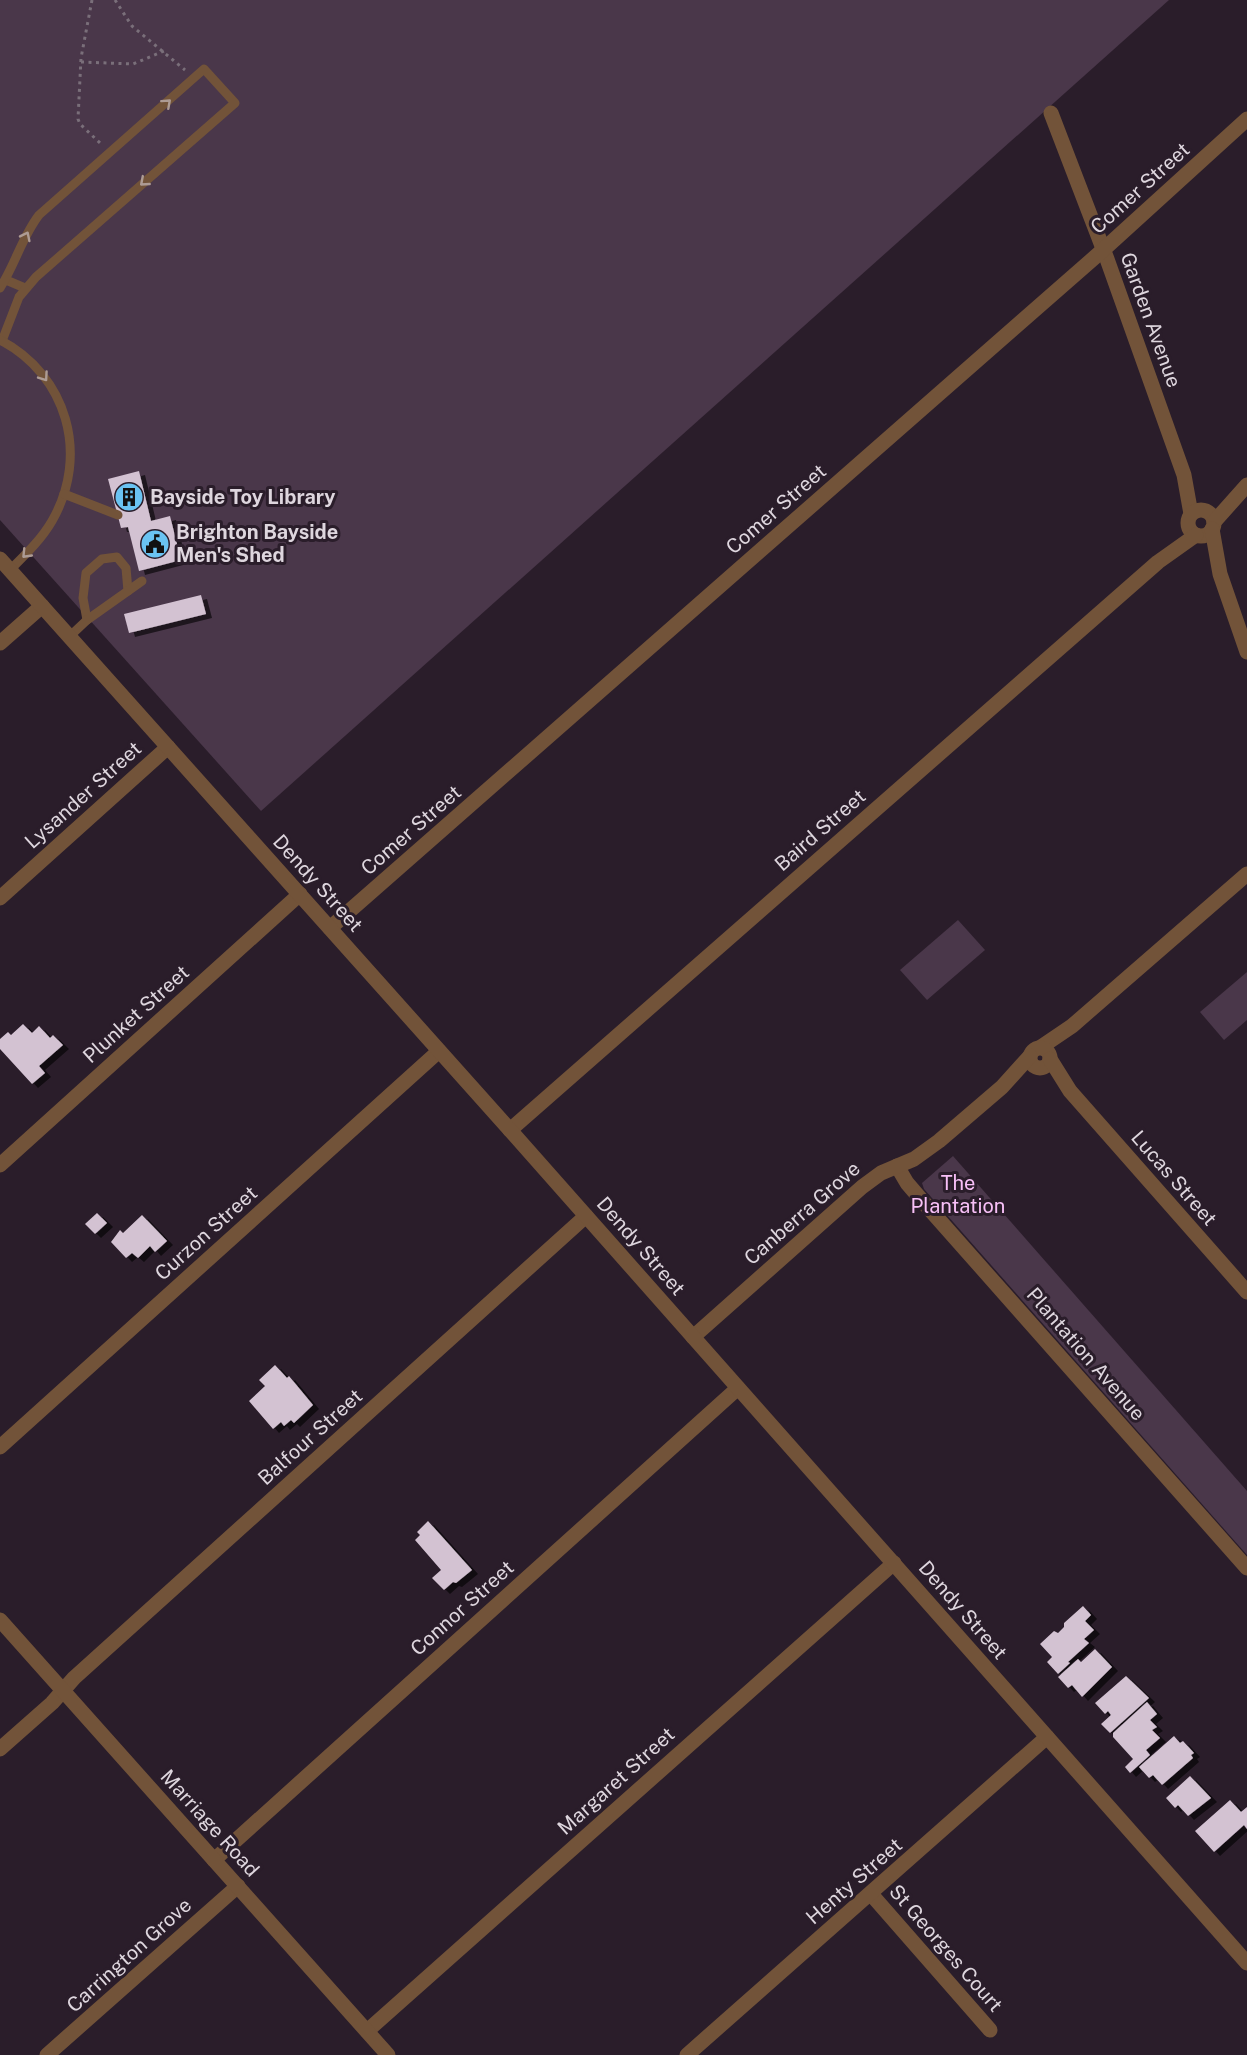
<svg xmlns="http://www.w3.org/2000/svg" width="1247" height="2055" font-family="'Public Sans',sans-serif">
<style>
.green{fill:#4a374a}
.building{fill:#d3c2d2;filter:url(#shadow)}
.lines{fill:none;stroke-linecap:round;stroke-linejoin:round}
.path{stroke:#7a6f7a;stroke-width:3;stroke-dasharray:3 4.5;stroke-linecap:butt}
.service{stroke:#725339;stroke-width:9}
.minor{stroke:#725339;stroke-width:15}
.tertiary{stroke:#725339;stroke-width:15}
.oneway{stroke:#ad9b94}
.labels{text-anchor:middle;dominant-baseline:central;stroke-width:6;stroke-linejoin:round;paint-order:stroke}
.street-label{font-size:20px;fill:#ded6de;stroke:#2a1d2a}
.poi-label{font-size:20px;font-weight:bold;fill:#ded6de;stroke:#2a1d2a;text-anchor:start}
.park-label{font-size:20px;fill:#f8c0f8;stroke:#2a1d2a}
</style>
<defs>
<filter id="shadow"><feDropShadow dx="6" dy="4" stdDeviation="0" flood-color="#0009"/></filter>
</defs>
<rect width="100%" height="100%" fill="#2a1d2a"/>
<g class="green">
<polygon points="0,0 1169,0 261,811 0,520"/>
<polygon points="958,920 985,950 927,1000 900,970"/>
<polygon points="1247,972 1247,1020 1224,1040 1200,1012"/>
<polygon points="953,1156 1247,1491 1247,1555 924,1189 922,1183"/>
</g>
<g class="building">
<polygon points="139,471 151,521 170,516 181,560 139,571 128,527 121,528 108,479"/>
<polygon points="201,595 206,614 129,633 124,614"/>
<polygon points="23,1024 32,1033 39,1026 50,1038 53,1035 63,1045 39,1066 45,1073 32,1084 0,1049 0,1039 8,1032 11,1035"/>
<polygon points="97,1213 107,1223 95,1234 85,1224"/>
<polygon points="142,1215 167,1241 155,1252 150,1246 138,1258 132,1253 126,1258 111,1242 120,1230 123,1233"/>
<polygon points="275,1365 287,1378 289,1376 313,1405 294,1423 291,1420 284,1426 281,1422 273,1429 249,1401 265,1386 259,1380"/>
<polygon points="428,1521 472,1570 456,1583 453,1582 444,1590 432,1578 441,1570 415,1540 420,1535 417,1532"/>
<polygon points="1083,1606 1091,1615 1085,1621 1094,1630 1084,1639 1089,1643 1068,1662 1070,1663 1058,1674 1047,1662 1052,1657 1040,1644 1054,1631 1058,1633 1064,1627 1064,1623"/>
<polygon points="1095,1649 1112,1667 1082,1697 1072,1685 1068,1688 1058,1677 1078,1659 1081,1662"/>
<polygon points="1126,1676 1149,1698 1110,1733 1101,1724 1111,1715 1108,1711 1105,1714 1095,1703"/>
<polygon points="1147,1702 1157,1714 1150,1720 1157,1727 1152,1730 1160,1738 1146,1750 1150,1755 1130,1773 1125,1767 1133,1759 1113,1737 1113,1733"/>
<polygon points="1174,1736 1180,1743 1183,1741 1194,1753 1191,1755 1193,1758 1162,1785 1153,1775 1149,1778 1139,1767"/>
<polygon points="1190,1776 1211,1798 1188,1816 1178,1805 1175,1808 1166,1798"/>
<polygon points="1230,1800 1241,1812 1247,1807 1247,1829 1244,1825 1214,1852 1195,1831"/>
</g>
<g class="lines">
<g class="path">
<polyline points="92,0 81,58 78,119 80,124 100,143"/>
<polyline points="115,0 132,26 185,70"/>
<polyline points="81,62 133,64 164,51"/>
</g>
<g class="service">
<polyline points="6,280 25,288"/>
<path d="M0,288c15,-23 22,-51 39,-73l165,-146 31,34 -199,174 -17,20 -17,44"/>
<path d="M0,340c67,35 90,115 52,181 -11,19 -27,34 -42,49"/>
<polyline points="64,494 118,515"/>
<polyline points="87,620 83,598 86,573 102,559 117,557 126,568 128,591"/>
<polyline points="69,637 87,620 142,581"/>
</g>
<g class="minor">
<polyline points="1051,113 1107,259 1184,475 1191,514"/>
<circle cx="1201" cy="523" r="13"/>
<polyline points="1214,522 1247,485"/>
<polyline points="1212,529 1220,574 1247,652"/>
<polyline points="0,643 42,606"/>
<polyline points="0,898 168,747"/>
<polyline points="330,928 1103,250 1247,119"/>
<polyline points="1041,1047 1072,1026 1247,874"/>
<circle cx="1040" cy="1058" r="10"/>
<polyline points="1050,1059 1070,1091 1247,1292"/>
<polyline points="510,1130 1158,562 1196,535"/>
<polyline points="0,1165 300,894"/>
<polyline points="897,1166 907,1183 925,1204 1247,1568"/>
<polyline points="693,1337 862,1187 881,1173 914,1159 939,1141 1002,1087 1030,1056"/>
<polyline points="0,1447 439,1051"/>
<polyline points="0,1749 52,1703 74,1678 586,1216"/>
<polyline points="214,1860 738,1388"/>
<polyline points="871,1894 990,2030"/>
<polyline points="367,2031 894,1563"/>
<polyline points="47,2055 238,1886"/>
<polyline points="687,2055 1047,1737"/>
</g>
<g class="tertiary">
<polyline points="0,559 510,1130 1247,1963"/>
<polyline points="0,1620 388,2055"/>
</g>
</g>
<defs><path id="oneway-chevron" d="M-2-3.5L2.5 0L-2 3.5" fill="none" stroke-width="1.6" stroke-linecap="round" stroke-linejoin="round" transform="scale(1.5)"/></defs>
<g class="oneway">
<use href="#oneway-chevron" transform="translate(167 103) rotate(-42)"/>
<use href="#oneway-chevron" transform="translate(144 182) rotate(139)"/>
<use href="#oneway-chevron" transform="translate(26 236) rotate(-64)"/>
<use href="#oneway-chevron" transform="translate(44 377) rotate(55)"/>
<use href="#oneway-chevron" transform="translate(26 554) rotate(134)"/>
</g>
<defs>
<g id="building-disc" transform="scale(1.5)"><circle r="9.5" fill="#6ac3f2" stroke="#2a1d2a"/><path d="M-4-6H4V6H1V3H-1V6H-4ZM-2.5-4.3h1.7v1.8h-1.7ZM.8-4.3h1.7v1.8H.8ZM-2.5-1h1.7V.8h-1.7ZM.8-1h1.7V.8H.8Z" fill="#111"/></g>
<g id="civic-disc" transform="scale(1.5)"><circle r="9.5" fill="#6ac3f2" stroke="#2a1d2a"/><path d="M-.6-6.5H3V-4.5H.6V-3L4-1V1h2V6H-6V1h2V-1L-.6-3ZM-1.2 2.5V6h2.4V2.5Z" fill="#111"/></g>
</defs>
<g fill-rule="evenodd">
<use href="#building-disc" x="129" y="497"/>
<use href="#civic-disc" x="155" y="544"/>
</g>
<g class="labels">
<g class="street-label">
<text transform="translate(1140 188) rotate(-42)">Comer Street</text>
<text transform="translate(1151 320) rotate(70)">Garden Avenue</text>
<text transform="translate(776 509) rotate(-41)">Comer Street</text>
<text transform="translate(83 795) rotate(-42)">Lysander Street</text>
<text transform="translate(411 830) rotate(-41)">Comer Street</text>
<text transform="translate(820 830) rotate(-41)">Baird Street</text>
<text transform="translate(318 883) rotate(48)">Dendy Street</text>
<text transform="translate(136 1014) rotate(-42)">Plunket Street</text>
<text transform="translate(1174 1178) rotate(49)">Lucas Street</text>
<text transform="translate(802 1213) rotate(-41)">Canberra Grove</text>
<text transform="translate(206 1233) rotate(-42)">Curzon Street</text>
<text transform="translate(641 1246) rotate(49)">Dendy Street</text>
<text transform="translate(1086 1354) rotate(49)">Plantation Avenue</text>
<text transform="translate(310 1437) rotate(-42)">Balfour Street</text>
<text transform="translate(462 1608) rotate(-42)">Connor Street</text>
<text transform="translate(963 1610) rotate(49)">Dendy Street</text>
<text transform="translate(616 1781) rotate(-42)">Margaret Street</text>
<text transform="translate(210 1823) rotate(48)">Marriage Road</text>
<text transform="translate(854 1881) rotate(-41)">Henty Street</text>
<text transform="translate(946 1948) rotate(49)">St Georges Court</text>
<text transform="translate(129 1955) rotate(-42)">Carrington Grove</text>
</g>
<g class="poi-label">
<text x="150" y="497">Bayside Toy Library</text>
<text x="176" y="532">Brighton Bayside<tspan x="176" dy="23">Men's Shed</tspan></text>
</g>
<g class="park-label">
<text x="958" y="1183">The<tspan x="958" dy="23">Plantation</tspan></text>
</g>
</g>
</svg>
